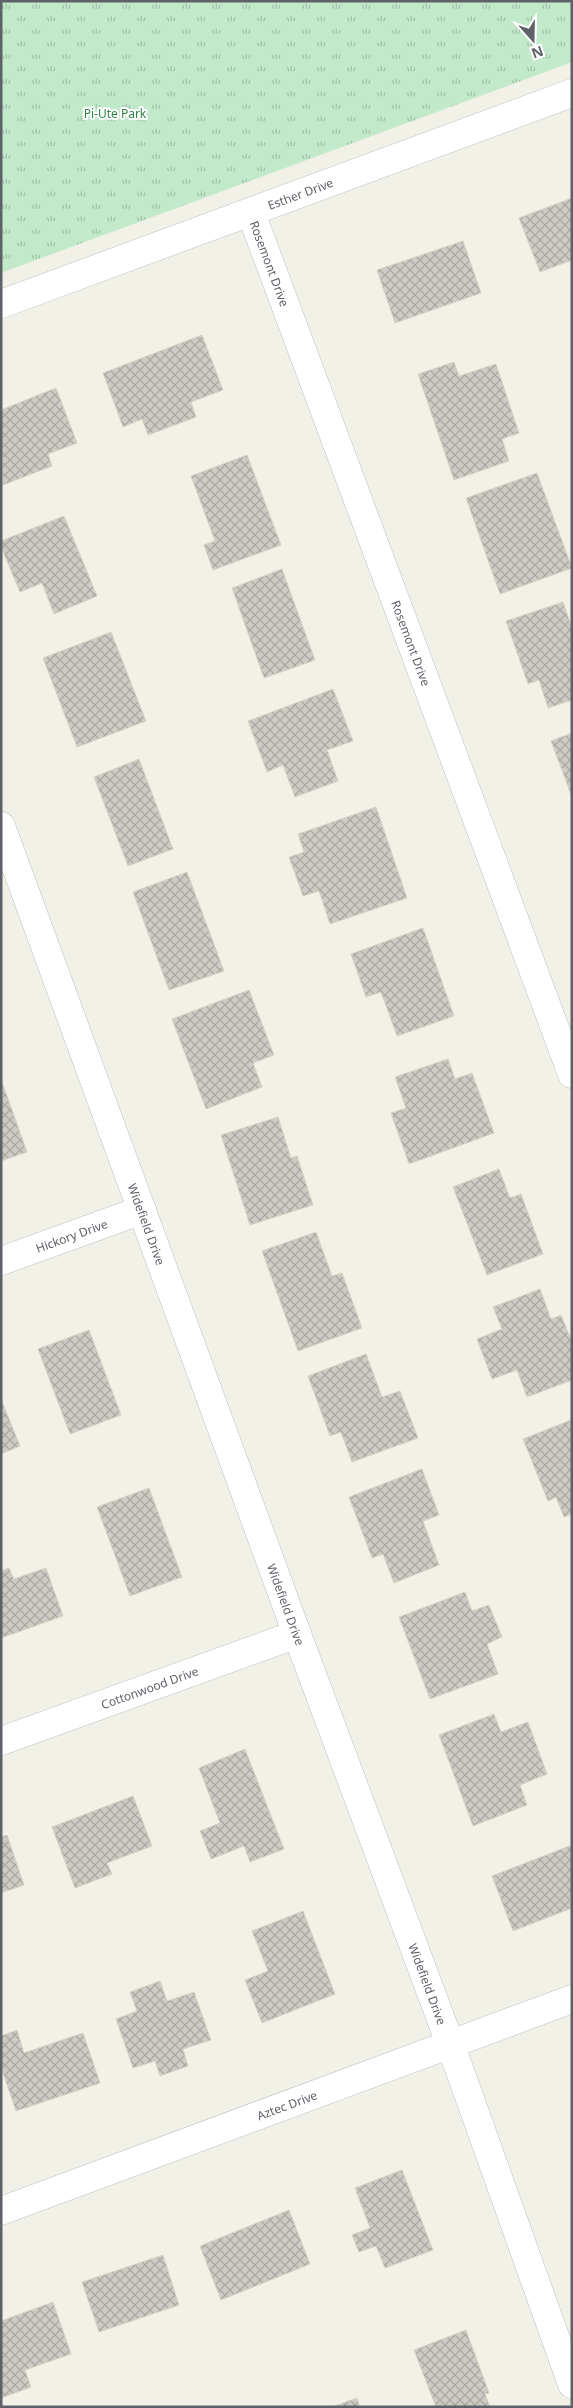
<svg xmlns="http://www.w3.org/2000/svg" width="573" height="2408" font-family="'Noto Sans',sans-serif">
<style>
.park{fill:url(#park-tufts)}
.building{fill:url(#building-cross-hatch);stroke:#d7d4c4}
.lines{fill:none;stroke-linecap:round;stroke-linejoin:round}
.street-casing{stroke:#bebfc6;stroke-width:29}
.street{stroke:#fff;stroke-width:28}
.labels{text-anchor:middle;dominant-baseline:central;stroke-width:4;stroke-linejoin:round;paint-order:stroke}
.park-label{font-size:12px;fill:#308544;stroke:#fff}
.street-label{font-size:12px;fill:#5e6168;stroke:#fff}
</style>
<defs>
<pattern id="park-tufts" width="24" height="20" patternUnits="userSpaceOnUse" patternTransform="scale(1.25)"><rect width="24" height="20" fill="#c2eaca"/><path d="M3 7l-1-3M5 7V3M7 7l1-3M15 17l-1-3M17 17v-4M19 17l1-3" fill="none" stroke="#a1c1a8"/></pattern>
<pattern id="building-cross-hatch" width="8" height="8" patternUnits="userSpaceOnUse" patternTransform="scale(1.25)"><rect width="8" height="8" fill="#cccbc4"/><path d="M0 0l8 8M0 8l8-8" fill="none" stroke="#a9a8a3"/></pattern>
</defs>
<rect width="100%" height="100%" fill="#f1f1e7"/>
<polygon class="park" points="1,1 572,1 572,62 1,273"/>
<g class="building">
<polygon points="572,198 572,260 540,272 519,218"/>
<polygon points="463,241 481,293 395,323 377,270"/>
<polygon points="202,335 223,390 191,402 196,417 148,435 142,419 123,427 103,373"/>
<polygon points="454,362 459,376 496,364 519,433 502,439 509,461 454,480 418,374"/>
<polygon points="56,388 77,443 48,454 52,466 3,485 1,410"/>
<polygon points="247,455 281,545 213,570 204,545 215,541 191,476"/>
<polygon points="537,473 572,568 500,594 466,498"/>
<polygon points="64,516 97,596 54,614 42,583 20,592 1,547 1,541"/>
<polygon points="282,569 315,660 264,678 232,588"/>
<polygon points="563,602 572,628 572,700 548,708 539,680 528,684 506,621"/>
<polygon points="111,632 146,721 77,747 43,658"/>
<polygon points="333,689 353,741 327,750 338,781 295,797 283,765 267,772 248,721"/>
<polygon points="572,733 572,797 551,741"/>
<polygon points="139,759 173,849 128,866 94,777"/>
<polygon points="376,807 407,898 330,924 319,891 303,896 289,857 304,852 298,834"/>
<polygon points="187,872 224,971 169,990 133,892"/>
<polygon points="423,928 454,1016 397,1036 381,992 366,997 351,954"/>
<polygon points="249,990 274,1055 253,1063 262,1087 206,1109 172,1019"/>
<polygon points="448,1059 455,1079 472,1073 494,1133 409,1164 391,1113 406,1108 395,1077"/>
<polygon points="1,1079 27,1152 1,1161"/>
<polygon points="278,1117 291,1158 297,1156 313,1205 250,1225 221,1135"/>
<polygon points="499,1169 510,1198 521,1194 543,1254 487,1275 453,1187"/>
<polygon points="316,1232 332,1276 342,1273 362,1328 298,1351 262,1251"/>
<polygon points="540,1289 551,1319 561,1315 572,1342 572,1380 527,1397 517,1370 492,1379 477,1339 502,1329 493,1307"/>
<polygon points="89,1330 121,1415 70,1434 38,1349"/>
<polygon points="366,1354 382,1397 400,1391 418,1438 352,1462 341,1432 330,1436 308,1376"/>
<polygon points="1,1399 20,1446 1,1454"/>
<polygon points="571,1420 572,1514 564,1517 556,1497 548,1501 523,1439"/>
<polygon points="422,1469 439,1515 423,1521 439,1565 394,1583 383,1554 372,1558 349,1497"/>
<polygon points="149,1488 182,1577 130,1596 97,1507"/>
<polygon points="9,1568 14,1579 46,1568 63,1616 1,1638 1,1571"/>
<polygon points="465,1592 472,1611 489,1605 502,1637 487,1644 498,1674 430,1699 399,1617"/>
<polygon points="494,1714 501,1732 528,1722 547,1774 520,1785 527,1805 473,1826 439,1735"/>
<polygon points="245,1749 284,1849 250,1862 244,1846 211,1859 200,1831 220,1823 199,1768"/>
<polygon points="133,1796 152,1846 107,1863 112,1874 75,1888 52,1827"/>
<polygon points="7,1835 24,1885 1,1893 1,1837"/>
<polygon points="572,1845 572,1898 570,1898 572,1908 513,1931 492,1876"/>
<polygon points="303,1911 335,1994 262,2023 245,1980 268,1971 252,1931"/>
<polygon points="160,1981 167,2001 194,1992 211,2040 183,2049 188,2066 160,2076 155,2061 133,2068 116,2019 137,2011 130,1992"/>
<polygon points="17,2030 24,2053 83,2033 100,2083 16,2111 1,2067 1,2036"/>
<polygon points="402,2170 433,2250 385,2268 376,2246 359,2252 352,2235 370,2228 355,2188"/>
<polygon points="289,2210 310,2264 221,2300 200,2246"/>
<polygon points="163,2255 179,2305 99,2332 82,2282"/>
<polygon points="53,2302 71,2354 25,2370 31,2387 1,2398 1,2321"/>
<polygon points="466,2330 489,2393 485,2394 490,2407 436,2407 414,2350"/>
<polygon points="357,2398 360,2407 332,2407"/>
</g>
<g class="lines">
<g class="street-casing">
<g id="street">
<path id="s1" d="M251,213l321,861"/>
<path id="s2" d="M1,304l571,-211"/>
<path id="s3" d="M1,826l296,808 154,412 121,338"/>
<path id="s4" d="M1,1261l141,-51"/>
<path id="s5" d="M1,1741l296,-107"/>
<path id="s6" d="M1,2211l571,-212"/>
</g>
</g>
<use href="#street" class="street"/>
</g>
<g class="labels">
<g class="park-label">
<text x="115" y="113">Pi-Ute Park</text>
</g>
<g class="street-label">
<text stroke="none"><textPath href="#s2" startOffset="319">Esther Drive</textPath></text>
<text stroke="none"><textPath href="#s1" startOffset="54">Rosemont Drive</textPath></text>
<text stroke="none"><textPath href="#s1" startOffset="459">Rosemont Drive</textPath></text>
<text stroke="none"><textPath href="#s3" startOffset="424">Widefield Drive</textPath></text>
<text stroke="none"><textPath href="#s4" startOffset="75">Hickory Drive</textPath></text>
<text stroke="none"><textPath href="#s3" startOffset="829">Widefield Drive</textPath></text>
<text stroke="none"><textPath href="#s5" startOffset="158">Cottonwood Drive</textPath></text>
<text stroke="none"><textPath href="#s3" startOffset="1234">Widefield Drive</textPath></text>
<text stroke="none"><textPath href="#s6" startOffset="305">Aztec Drive</textPath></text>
</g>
</g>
<rect width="573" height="2408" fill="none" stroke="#5e6168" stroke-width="5"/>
<g transform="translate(533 40) rotate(160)" stroke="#ffffff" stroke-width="4" paint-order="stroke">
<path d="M0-4L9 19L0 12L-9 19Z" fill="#5e6168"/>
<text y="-8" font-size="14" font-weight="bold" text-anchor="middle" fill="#5e6168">N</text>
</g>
</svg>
